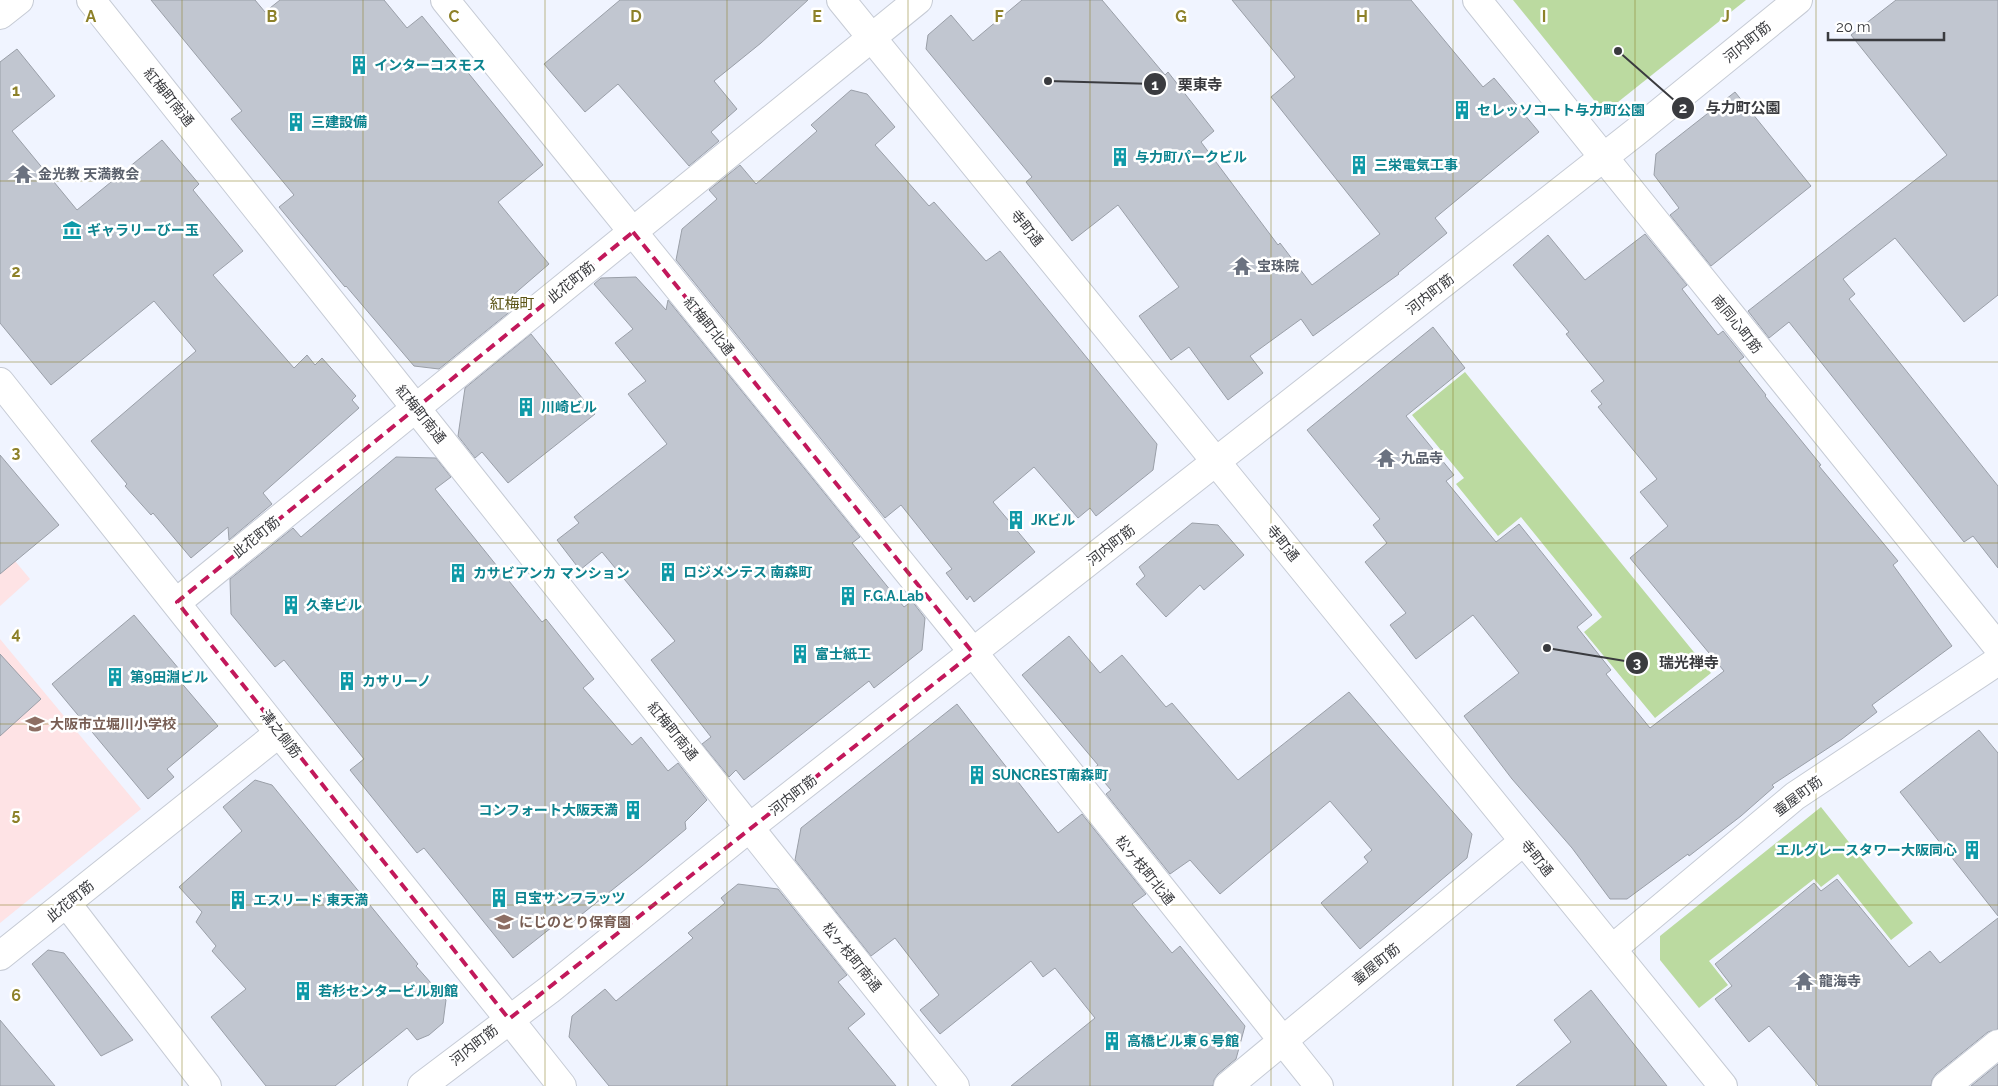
<svg xmlns="http://www.w3.org/2000/svg" width="1998" height="1086" font-family="Raleway,'Noto Sans JP',sans-serif">
<style>
.education{fill:#fee3e5}
.green{fill:#bbdaa0}
.building{fill:#c1c6d0;stroke:#9a9fa8}
.lines{fill:none;stroke-linecap:round;stroke-linejoin:round}
.street-casing{stroke:#c6cbd5;stroke-width:30}
.secondary-casing{stroke:#c6cbd5;stroke-width:30}
.street{stroke:#fff;stroke-width:28}
.secondary{stroke:#fff;stroke-width:28}
.marked{fill:none;stroke:#c2185b;stroke-width:4;stroke-dasharray:10 6;stroke-linejoin:round}
.grid{fill:none;stroke:#8d8129;stroke-width:1;stroke-opacity:0.55}
.labels{text-anchor:middle;dominant-baseline:central;stroke-width:5;stroke-linejoin:round;paint-order:stroke}
.street-label{font-size:14px;fill:#3a3b3f;stroke:#fff}
.culture-label{font-size:14px;font-weight:bold;fill:#0d838f;stroke:#fff;text-anchor:start}
.worship-label{font-size:14px;font-weight:bold;fill:#5b616d;stroke:#fff;text-anchor:start}
.education-label{font-size:14px;font-weight:bold;fill:#785e54;stroke:#fff;text-anchor:start}
.neighbourhood-label{font-size:15px;fill:#5b5315;stroke:#fff}
.grid-label{font-size:16px;text-anchor:middle;font-weight:bold;fill:#8d8129;stroke:#fff;stroke-width:5;stroke-linejoin:round;paint-order:stroke}
.leader{fill:none;stroke:#3a3b3f;stroke-width:2}
.callout-dot{fill:#3a3b3f;stroke:#fff;stroke-width:2}
.mark-label{font-size:15px;text-anchor:middle;font-weight:bold;fill:#fff}
.callout-label{font-size:15px;text-anchor:middle;font-weight:bold;fill:#3a3b3f;stroke:#fff;stroke-width:5;stroke-linejoin:round;paint-order:stroke}
</style>
<rect width="100%" height="100%" fill="#f0f4ff"/>
<g class="education">
<polygon points="0,543 30,579 0,606"/>
<polygon points="0,639 141,809 0,923"/>
</g>
<g class="green">
<polygon points="1513,0 1746,0 1618,102 1597,104"/>
<polygon points="1465,372 1711,673 1655,718 1584,632 1602,617 1521,517 1498,536 1456,484 1464,478 1412,415"/>
<polygon points="1821,807 1913,923 1891,940 1838,874 1821,887 1814,879 1709,961 1728,985 1699,1008 1660,960 1660,936"/>
</g>
<g class="building">
<polygon points="151,0 255,0 265,12 280,0 384,0 407,28 422,16 543,165 498,202 549,264 505,302 512,310 439,369 414,366 346,286 345,287 279,207 294,195 231,119 242,111"/>
<polygon points="620,0 808,0 761,43 714,81 737,109 711,132 719,141 689,166 618,84 585,112 544,64"/>
<polygon points="1022,0 1102,0 1165,75 1168,72 1214,131 1201,142 1278,245 1280,243 1312,285 1380,234 1271,97 1295,77 1232,0 1411,0 1483,87 1494,78 1539,132 1435,218 1447,233 1398,273 1399,274 1313,336 1301,319 1250,356 1263,373 1228,400 1189,347 1171,360 1139,316 1179,287 1118,205 1072,241 1026,182 1032,177 926,49 928,35 951,15 973,41"/>
<polygon points="1896,0 1998,0 1998,295 1964,322 1895,238 1843,279 1855,294 1849,299 1998,486 1998,568 1973,536 1964,542 1789,322 1769,338 1748,311 1947,155 1851,35"/>
<polygon points="17,49 55,96 12,131 77,210 162,140 199,184 193,190 243,251 213,275 294,368 307,355 315,365 322,358 356,396 352,400 359,408 263,493 272,504 229,540 228,527 191,558 153,513 151,515 125,486 127,484 91,441 196,351 154,301 51,385 0,323 0,62"/>
<polygon points="851,90 867,94 895,127 875,145 929,206 934,202 986,261 1000,251 1157,444 1153,470 1096,516 1090,508 1078,518 1034,467 993,502 1035,552 974,602 970,596 967,600 946,573 952,569 901,505 885,518 676,260 682,229 717,199 709,190 740,165 756,184 817,131 811,125"/>
<polygon points="1735,92 1811,186 1711,266 1670,215 1679,208 1654,175 1656,154"/>
<polygon points="1645,234 1687,285 1682,289 1718,335 1723,331 1744,357 1739,361 1766,395 1765,396 1821,465 1819,466 1898,561 1893,565 1952,646 1872,705 1877,712 1842,739 1772,785 1774,787 1741,816 1689,856 1688,854 1627,899 1610,899 1572,848 1512,779 1464,716 1519,673 1473,615 1416,659 1390,625 1406,613 1365,562 1387,543 1373,525 1380,519 1307,430 1433,327 1465,368 1406,416 1454,475 1446,481 1496,542 1519,524 1592,615 1577,627 1611,670 1606,674 1650,728 1724,671 1630,558 1668,526 1640,492 1657,479 1598,407 1602,404 1591,391 1604,381 1566,334 1569,332 1513,265 1548,235 1585,280"/>
<polygon points="636,277 666,310 668,300 860,537 852,543 904,607 912,601 925,618 922,650 874,688 869,681 744,780 736,770 729,777 702,744 711,737 651,660 675,641 602,552 580,570 557,540 579,523 574,517 667,444 628,394 646,381 615,343 633,329 594,284 601,278"/>
<polygon points="531,334 595,414 508,483 482,452 475,458 458,436 465,388"/>
<polygon points="0,455 59,525 0,574"/>
<polygon points="396,457 436,458 451,477 435,489 542,622 546,619 594,679 583,688 632,745 641,737 668,771 678,763 707,800 685,822 686,829 642,866 566,927 561,920 513,958 424,848 417,853 350,770 364,759 284,660 275,667 231,614 230,579 293,528 301,537"/>
<polygon points="1192,523 1218,525 1244,555 1204,590 1200,585 1166,617 1136,584 1145,576 1139,567"/>
<polygon points="134,615 179,669 173,673 218,726 167,769 174,777 148,799 52,684"/>
<polygon points="1069,636 1100,673 1122,655 1166,707 1172,703 1238,780 1349,692 1472,834 1467,858 1360,949 1321,903 1368,862 1364,857 1372,850 1330,801 1220,894 1190,860 1170,874 1106,794 1111,790 1093,769 1098,765 1022,675"/>
<polygon points="0,654 41,699 0,736"/>
<polygon points="957,704 1058,833 1082,814 1146,894 1132,904 1172,953 1180,946 1245,1026 1236,1059 1218,1074 1214,1080 1213,1086 1011,1086 1095,1018 1055,968 1043,977 1031,961 940,1034 920,1010 939,995 895,938 871,956 795,860 801,828"/>
<polygon points="1979,730 1998,753 1998,916 1900,792"/>
<polygon points="255,780 272,785 418,964 416,966 446,1000 443,1023 429,1035 417,1040 407,1028 335,1086 266,1086 211,1017 246,989 212,951 216,946 196,922 202,912 179,887 242,831 223,807"/>
<polygon points="1837,879 1909,967 1930,951 1940,963 1998,918 1998,1029 1988,1032 1936,1074 1932,1080 1931,1086 1819,1086 1769,1026 1749,1042 1715,999 1732,986 1715,964 1814,883 1821,891"/>
<polygon points="738,884 778,889 847,975 838,982 865,1014 848,1028 896,1086 609,1086 569,1037 572,1016 605,989 616,1001 693,938 688,933 725,903 721,898"/>
<polygon points="48,950 64,953 133,1040 101,1056 32,964"/>
<polygon points="1591,990 1667,1086 1516,1086 1571,1042 1554,1020"/>
<polygon points="0,1020 55,1086 0,1086"/>
<polygon points="1998,1064 1998,1086 1971,1086"/>
</g>
<g class="lines">
<g class="street-casing">
<g id="street">
<polyline points="841,0 1723,1086"/>
<polyline points="1477,0 1998,647"/>
<polyline points="0,15 19,0"/>
<polyline points="177,602 918,0"/>
<polyline points="67,904 207,1086"/>
<polyline points="0,956 279,733 509,1019"/>
<polyline points="1228,1086 1524,841"/>
</g>
</g>
<g class="secondary-casing">
<g id="secondary">
<polyline points="91,0 955,1086"/>
<polyline points="445,0 956,631 1319,1086"/>
<polyline points="0,382 279,733"/>
<polyline points="1612,949 1795,796 1998,661"/>
<polyline points="509,1019 562,1086"/>
<polyline points="422,1086 549,990 749,828 1637,131 1798,0"/>
<polyline points="1946,1086 1998,1044"/>
</g>
</g>
<use href="#street" class="street"/>
<use href="#secondary" class="secondary"/>
</g>
<path class="marked" d="M633,232l340,421 -464,366 -332,-417z"/>
<path class="grid" d="M182,0v1086M363,0v1086M545,0v1086M727,0v1086M908,0v1086M1090,0v1086M1271,0v1086M1453,0v1086M1635,0v1086M1816,0v1086M0,181h1998M0,362h1998M0,543h1998M0,724h1998M0,905h1998"/>
<defs>
<g id="building-bare" transform="scale(1.5)"><path d="M-4-6H4V6H1V3H-1V6H-4ZM-2.5-4.3h1.7v1.8h-1.7ZM.8-4.3h1.7v1.8H.8ZM-2.5-1h1.7V.8h-1.7ZM.8-1h1.7V.8H.8Z" fill="#0f9aa8" stroke="#fff" stroke-width="2.5" paint-order="stroke"/></g>
<g id="temple-bare" transform="scale(1.5)"><path d="M0-6L5-2H3V0L6.5 2.5H4V6H1.5V3h-3V6H-4V2.5H-6.5L-3 0V-2H-5Z" fill="#6b7280" stroke="#fff" stroke-width="2.5" paint-order="stroke"/></g>
<g id="museum-bare" transform="scale(1.5)"><path d="M0-6L6-3V-2H-6V-3ZM-5-1h2V3h-2ZM-1-1h2V3h-2ZM3-1h2V3H3ZM-6 4H6V6H-6Z" fill="#0f9aa8" stroke="#fff" stroke-width="2.5" paint-order="stroke"/></g>
<g id="school-bare" transform="scale(1.5)"><path d="M0-5L7-2L0 1L-7-2ZM-4 1L0 2.5L4 1V4Q0 6-4 4Z" fill="#8d6e63" stroke="#fff" stroke-width="2.5" paint-order="stroke"/></g>
</defs>
<g fill-rule="evenodd">
<use href="#building-bare" x="359" y="65"/>
<use href="#building-bare" x="1462" y="110"/>
<use href="#building-bare" x="296" y="122"/>
<use href="#building-bare" x="1120" y="157"/>
<use href="#building-bare" x="1359" y="165"/>
<use href="#temple-bare" x="23" y="174"/>
<use href="#museum-bare" x="72" y="230"/>
<use href="#temple-bare" x="1242" y="266"/>
<use href="#building-bare" x="526" y="407"/>
<use href="#temple-bare" x="1386" y="458"/>
<use href="#building-bare" x="1016" y="520"/>
<use href="#building-bare" x="668" y="572"/>
<use href="#building-bare" x="458" y="573"/>
<use href="#building-bare" x="848" y="596"/>
<use href="#building-bare" x="291" y="605"/>
<use href="#building-bare" x="800" y="654"/>
<use href="#building-bare" x="115" y="677"/>
<use href="#building-bare" x="347" y="681"/>
<use href="#school-bare" x="35" y="724"/>
<use href="#building-bare" x="977" y="775"/>
<use href="#building-bare" x="633" y="810"/>
<use href="#building-bare" x="1972" y="850"/>
<use href="#building-bare" x="499" y="898"/>
<use href="#building-bare" x="238" y="900"/>
<use href="#school-bare" x="504" y="922"/>
<use href="#temple-bare" x="1804" y="981"/>
<use href="#building-bare" x="303" y="991"/>
<use href="#building-bare" x="1112" y="1041"/>
</g>
<g class="labels">
<g class="street-label">
<text transform="translate(1747 42) rotate(-39)">河内町筋</text>
<text transform="translate(169 97) rotate(51)">紅梅町南通</text>
<text transform="translate(1027 228) rotate(51)">寺町通</text>
<text transform="translate(571 282) rotate(-39)">此花町筋</text>
<text transform="translate(1430 294) rotate(-38)">河内町筋</text>
<text transform="translate(1737 324) rotate(51)">南同心町筋</text>
<text transform="translate(709 326) rotate(51)">紅梅町北通</text>
<text transform="translate(421 414) rotate(51)">紅梅町南通</text>
<text transform="translate(256 537) rotate(-39)">此花町筋</text>
<text transform="translate(1283 543) rotate(51)">寺町通</text>
<text transform="translate(1111 545) rotate(-38)">河内町筋</text>
<text transform="translate(673 731) rotate(51)">紅梅町南通</text>
<text transform="translate(281 734) rotate(52)">溝之側筋</text>
<text transform="translate(793 795) rotate(-38)">河内町筋</text>
<text transform="translate(1798 796) rotate(-37)">壷屋町筋</text>
<text transform="translate(1537 858) rotate(51)">寺町通</text>
<text transform="translate(1145 870) rotate(51)">松ヶ枝町北通</text>
<text transform="translate(70 901) rotate(-39)">此花町筋</text>
<text transform="translate(852 957) rotate(51)">松ヶ枝町南通</text>
<text transform="translate(1376 964) rotate(-39)">壷屋町筋</text>
<text transform="translate(474 1045) rotate(-38)">河内町筋</text>
</g>
<g class="culture-label">
<text x="374" y="65">インターコスモス</text>
<text x="1477" y="110">セレッソコート与力町公園</text>
<text x="311" y="122">三建設備</text>
<text x="1135" y="157">与力町パークビル</text>
<text x="1374" y="165">三栄電気工事</text>
<text x="87" y="230">ギャラリーびー玉</text>
<text x="541" y="407">川崎ビル</text>
<text x="1031" y="520">JKビル</text>
<text x="683" y="572">ロジメンテス 南森町</text>
<text x="473" y="573">カサビアンカ マンション</text>
<text x="863" y="596">F.G.A.Lab</text>
<text x="306" y="605">久幸ビル</text>
<text x="815" y="654">富士紙工</text>
<text x="130" y="677">第9田淵ビル</text>
<text x="362" y="681">カサリーノ</text>
<text x="992" y="775">SUNCREST南森町</text>
<text x="618" y="810" text-anchor="end">コンフォート大阪天満</text>
<text x="1957" y="850" text-anchor="end">エルグレースタワー大阪同心</text>
<text x="514" y="898">日宝サンフラッツ</text>
<text x="253" y="900">エスリード 東天満</text>
<text x="318" y="991">若杉センタービル別館</text>
<text x="1127" y="1041">高橋ビル東６号館</text>
</g>
<g class="worship-label">
<text x="38" y="174">金光教 天満教会</text>
<text x="1257" y="266">宝珠院</text>
<text x="1401" y="458">九品寺</text>
<text x="1819" y="981">龍海寺</text>
</g>
<g class="education-label">
<text x="50" y="724">大阪市立堀川小学校</text>
<text x="519" y="922">にじのとり保育園</text>
</g>
<g class="neighbourhood-label">
<text x="512" y="304">紅梅町</text>
</g>
</g>
<g class="grid-label">
<text x="91" y="22">A</text>
<text x="272" y="22">B</text>
<text x="454" y="22">C</text>
<text x="636" y="22">D</text>
<text x="817" y="22">E</text>
<text x="999" y="22">F</text>
<text x="1181" y="22">G</text>
<text x="1362" y="22">H</text>
<text x="1544" y="22">I</text>
<text x="1726" y="22">J</text>
<text x="16" y="96">1</text>
<text x="16" y="277">2</text>
<text x="16" y="458">3</text>
<text x="16" y="639">4</text>
<text x="16" y="820">5</text>
<text x="16" y="1001">6</text>
</g>
<path class="leader" d="M1048 81L1155 84M1618 51L1683 108M1547 648L1637 663"/>
<g class="callout-dot">
<circle cx="1048" cy="81" r="5"/>
<circle cx="1618" cy="51" r="5"/>
<circle cx="1547" cy="648" r="5"/>
<circle cx="1155" cy="84" r="12"/>
<circle cx="1683" cy="108" r="12"/>
<circle cx="1637" cy="663" r="12"/>
</g>
<g class="mark-label">
<text x="1155" y="90">1</text>
<text x="1683" y="113">2</text>
<text x="1637" y="668">3</text>
</g>
<g class="callout-label">
<text x="1200" y="90">栗東寺</text>
<text x="1743" y="113">与力町公園</text>
<text x="1689" y="668">瑞光禅寺</text>
</g>
<path d="M1828 32v8h116v-8" fill="none" stroke="#3a3b3f" stroke-width="2.5"/>
<text x="1836" y="32" font-size="15" fill="#3a3b3f" stroke="#ffffff" stroke-width="4" paint-order="stroke">20 m</text>
</svg>
